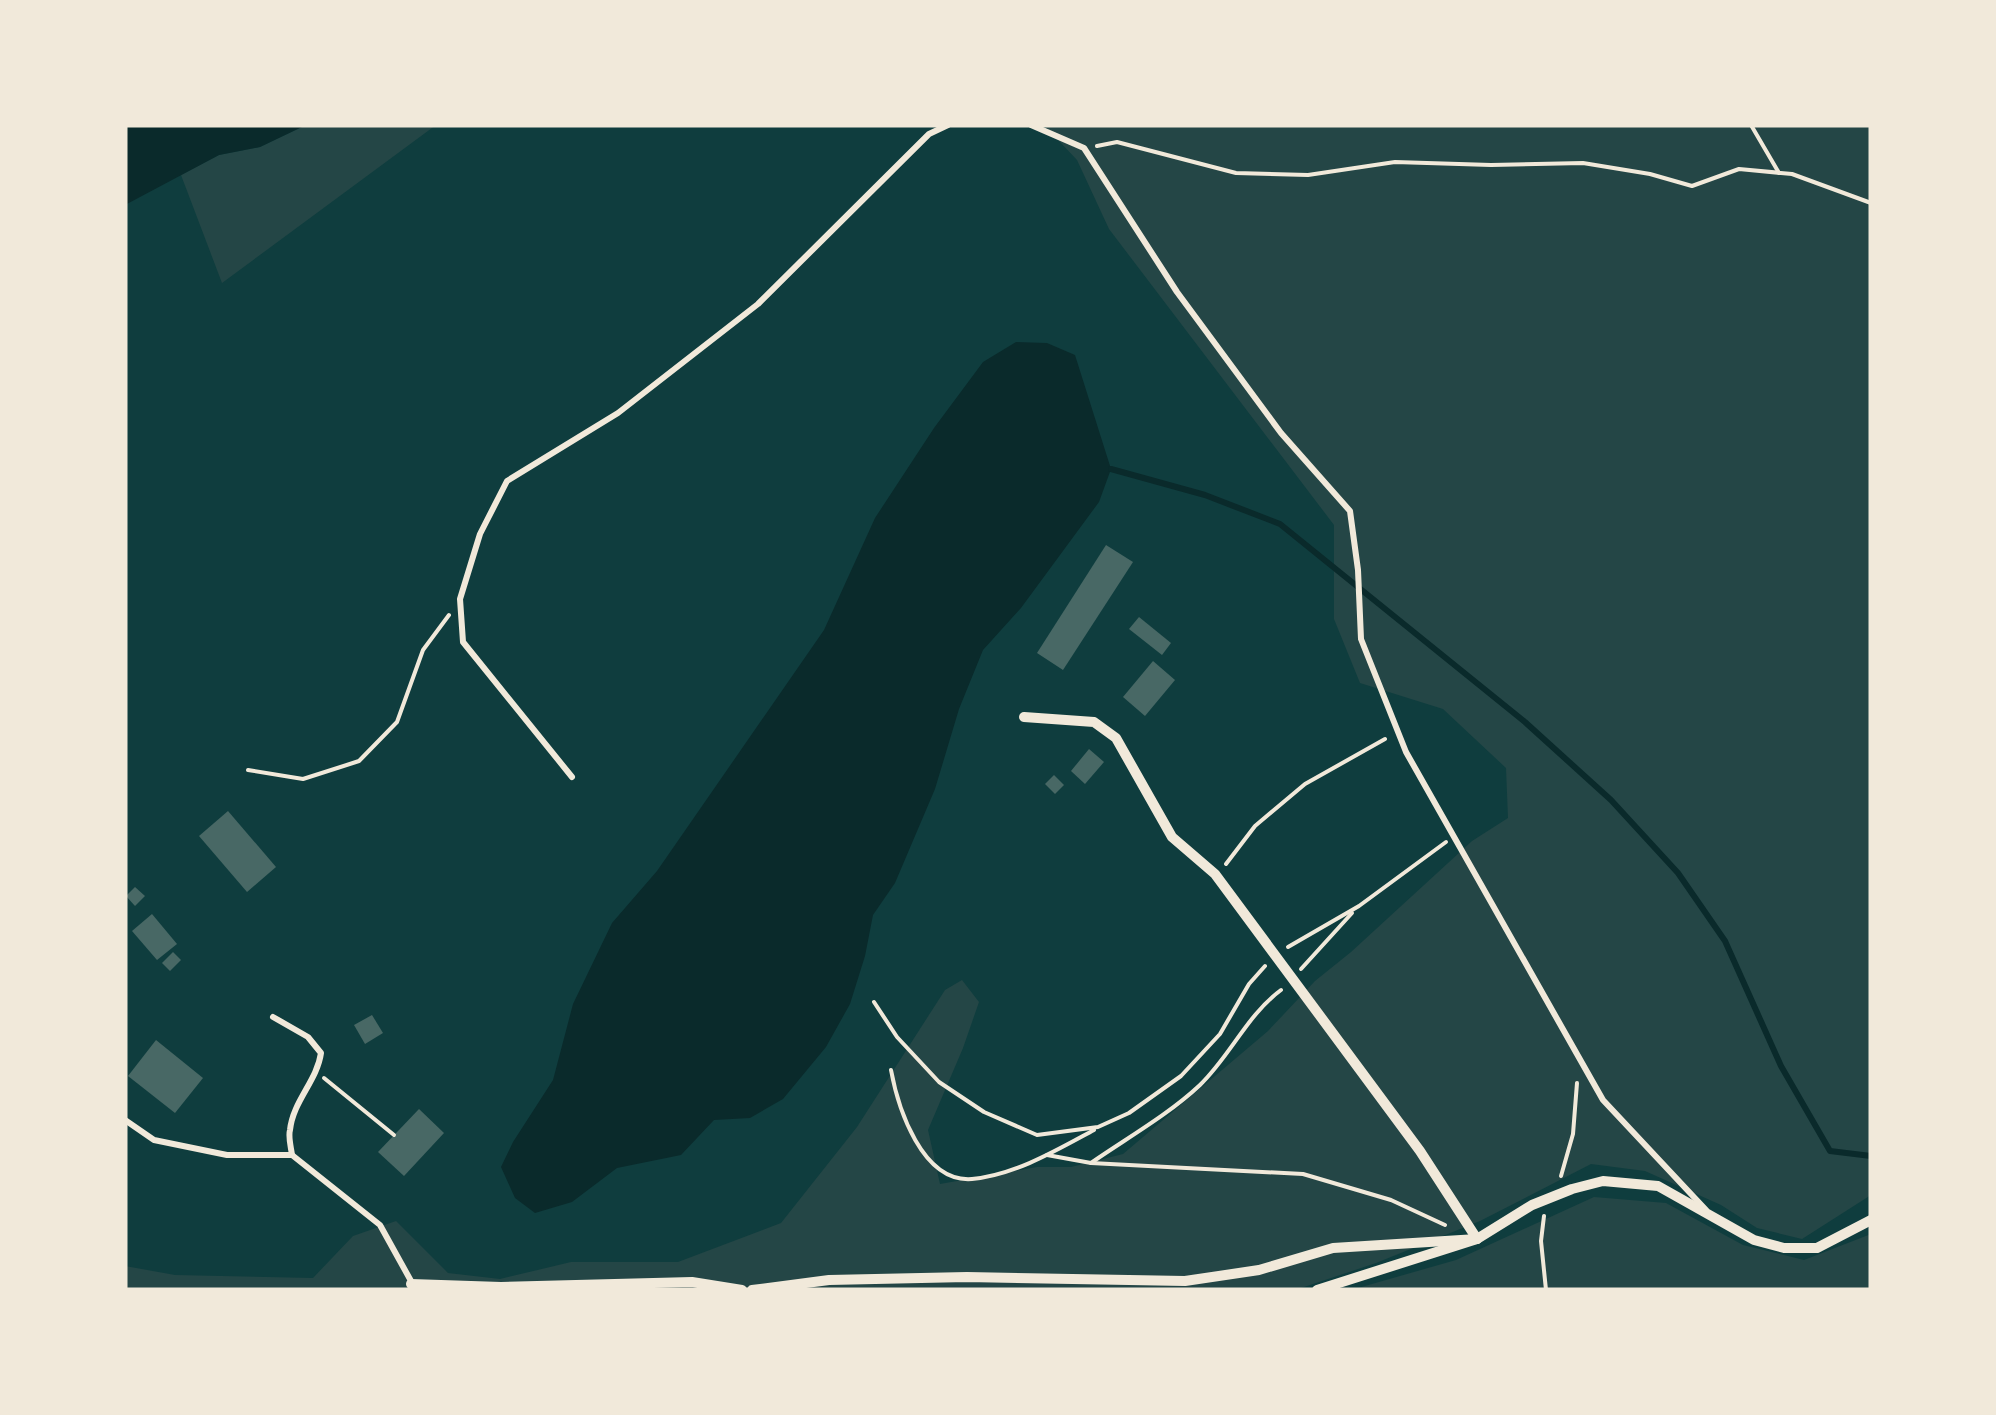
<svg xmlns="http://www.w3.org/2000/svg" width="1996" height="1415" font-family="Roboto,sans-serif">
<style>
.green{fill:#244646}
.water{fill:#0a2a2b}
.lines{fill:none;stroke-linecap:round;stroke-linejoin:round}
.stream{stroke:#0a2a2b;stroke-width:6}
.building{fill:#486865}
.path{stroke:#f1e9da;stroke-width:4}
.service{stroke:#f1e9da;stroke-width:6}
.minor{stroke:#f1e9da;stroke-width:10}
</style>
<rect width="100%" height="100%" fill="#0f3d3e"/>
<g class="green">
<polygon points="306,125 436,125 222,283 181,175 219,155 260,147"/>
<polygon points="1044,125 1871,125 1871,1195 1802,1239 1757,1228 1721,1205 1645,1171 1591,1164 1480,1221 1376,1263 1295,1290 125,1290 125,1266 175,1275 313,1278 353,1236 396,1221 448,1273 500,1279 571,1262 678,1262 781,1223 857,1127 945,990 962,980 979,1002 963,1048 928,1130 940,1184 1037,1167 1071,1167 1123,1154 1268,1031 1315,981 1351,952 1472,841 1508,818 1506,768 1443,709 1360,683 1334,619 1334,525 1109,229 1077,160"/>
<polygon points="1594,1197 1666,1203 1743,1245 1804,1260 1871,1234 1871,1290 1351,1290 1456,1260"/>
</g>
<g class="water">
<polygon points="125,125 306,125 260,147 219,155 125,205"/>
<polygon points="1016,342 1047,343 1075,355 1111,469 1099,502 1021,608 983,650 959,709 935,789 895,883 873,915 865,956 850,1004 826,1047 783,1099 750,1118 714,1120 681,1155 617,1168 572,1202 535,1213 515,1198 501,1167 513,1142 553,1080 573,1004 612,923 657,871 824,630 875,518 934,428 983,362"/>
</g>
<g class="lines">
<polyline class="stream" points="1111,469 1205,495 1280,524 1525,722 1611,800 1678,873 1725,941 1781,1066 1830,1151 1871,1156"/>
</g>
<g class="building">
<polygon points="1106,545 1133,562 1063,670 1037,653"/>
<polygon points="1139,617 1171,643 1162,655 1129,629"/>
<polygon points="1153,661 1175,680 1145,716 1123,697"/>
<polygon points="1089,749 1104,762 1085,784 1071,771"/>
<polygon points="1054,775 1064,785 1055,794 1045,784"/>
<polygon points="228,811 276,867 247,892 199,836"/>
<polygon points="135,887 145,896 135,906 126,896"/>
<polygon points="152,914 177,944 157,960 132,931"/>
<polygon points="173,952 181,960 170,971 162,963"/>
<polygon points="372,1015 383,1033 365,1044 354,1025"/>
<polygon points="156,1040 203,1078 175,1113 128,1076"/>
<polygon points="419,1109 444,1133 404,1176 378,1152"/>
</g>
<g class="lines">
<g class="path">
<polyline points="1751,125 1779,173"/>
<polyline points="1097,146 1117,142 1236,173 1308,175 1395,162 1491,165 1583,163 1650,174 1692,186 1739,169 1792,174 1871,203"/>
<polyline points="248,770 303,779 359,761 397,722 423,650 449,615"/>
<polyline points="1226,864 1255,826 1305,784 1385,739"/>
<polyline points="1288,947 1359,906 1446,842"/>
<polyline points="1301,969 1352,913"/>
<polyline points="874,1002 897,1037 939,1082 984,1112 1037,1135 1098,1127 1129,1113 1181,1076 1220,1034 1249,984 1265,966"/>
<path d="M891,1070c7,38 31,113 81,109 43,-4 85,-29 122,-49"/>
<polyline points="324,1078 394,1135"/>
<polyline points="1047,1155 1091,1163 1303,1174 1391,1200 1445,1225"/>
<path d="M1091,1163c36,-25 77,-48 109,-78 31,-30 47,-70 81,-95"/>
<polyline points="1561,1176 1573,1134 1577,1083"/>
<polyline points="1544,1216 1541,1241 1546,1290"/>
</g>
<g class="service">
<polyline points="1031,125 1084,148 1177,292 1281,433 1350,511 1358,570 1361,639 1406,752 1603,1100 1706,1210"/>
<polyline points="572,777 463,642 460,599 480,534 507,481 618,413 758,304 929,134 948,125"/>
<path d="M273,1017l35,20 13,16c-4,28 -28,48 -31,77 -2,7 1,17 2,25"/>
<polyline points="125,1120 154,1140 227,1155 292,1155 380,1225 416,1290"/>
</g>
<g class="minor">
<polyline points="1024,717 1094,722 1116,738 1172,837 1215,874 1420,1151 1477,1239"/>
<polyline points="411,1284 501,1287 692,1282 742,1290"/>
<polyline points="752,1290 829,1280 967,1277 1185,1281 1259,1270 1333,1248 1477,1239"/>
<polyline points="1317,1290 1477,1239 1532,1205 1572,1189 1603,1181 1658,1186 1754,1240 1784,1248 1817,1248 1871,1220"/>
</g>
</g>
<rect width="1996" height="1415" fill="none" stroke="#f1e9da" stroke-width="255"/>
</svg>
